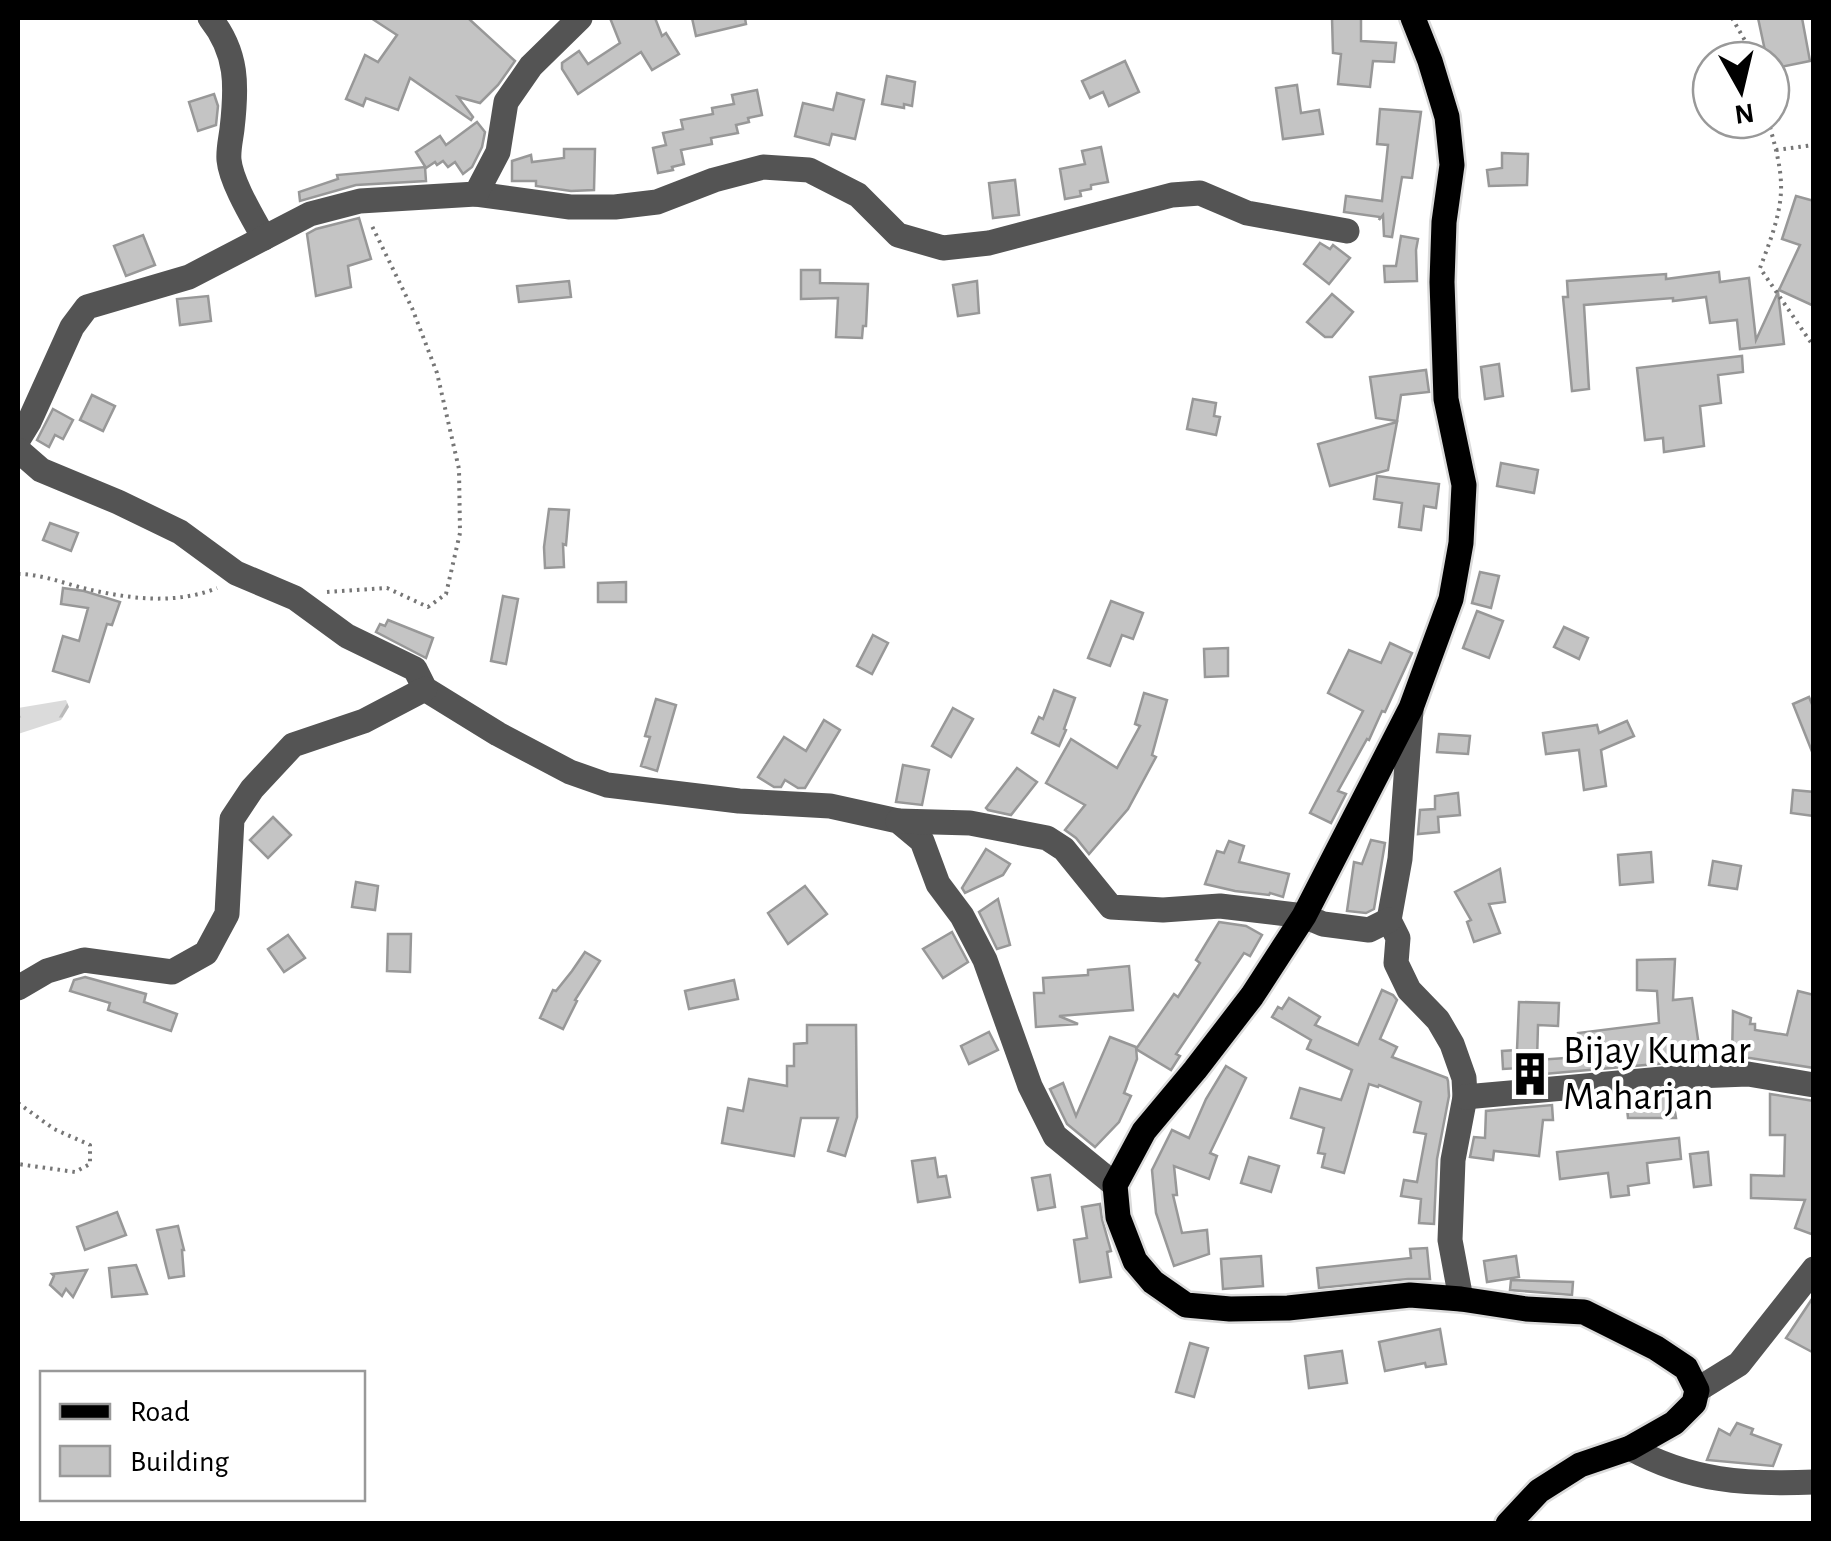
<svg xmlns="http://www.w3.org/2000/svg" width="1831" height="1541" font-family="'Alegreya Sans',sans-serif">
<style>
.forest{fill:url(#forest-firs)}
.building{fill:#c4c4c4;stroke:#989898;stroke-width:2.5}
.lines{fill:none;stroke-linecap:round;stroke-linejoin:round}
.major-casing{stroke:#dbdbdb;stroke-width:30}
.path{stroke:#767676;stroke-width:4;stroke-dasharray:2.5 5;stroke-linecap:butt}
.minor{stroke:#545454;stroke-width:25}
.major{stroke:#000;stroke-width:25}
.labels{text-anchor:middle;dominant-baseline:central;stroke-width:8;stroke-linejoin:round;paint-order:stroke}
.poi-label{font-size:40px;fill:#000;stroke:#fff;text-anchor:start}
</style>
<defs>
<pattern id="forest-firs" width="22" height="20" patternUnits="userSpaceOnUse" patternTransform="scale(2.5)"><rect width="22" height="20" fill="#dbdbdb"/><path d="M5 1l3.5 6h-7zM16 11l3.5 6h-7z" fill="#bababa"/></pattern>
</defs>
<rect width="100%" height="100%" fill="#fff"/>
<polygon class="forest" points="66,700 69,707 61,720 18,734 18,708"/>
<g class="building">
<polygon points="371,18 468,18 515,61 498,85 480,103 458,97 473,117 471,120 410,78 398,110 366,98 363,106 346,99 365,55 378,62 397,35"/>
<polygon points="610,18 655,18 662,36 666,33 679,54 652,70 641,52 578,94 562,69 562,63 579,51 588,64 620,43"/>
<polygon points="692,18 745,18 746,24 696,36"/>
<polygon points="1332,18 1361,18 1361,41 1396,43 1394,62 1373,61 1370,87 1338,84 1341,54 1333,53"/>
<polygon points="1758,18 1802,18 1810,61 1771,69 1771,60 1767,60"/>
<polygon points="1125,61 1139,92 1109,106 1103,92 1090,98 1082,81"/>
<polygon points="887,76 915,82 912,106 904,104 904,108 882,104"/>
<polygon points="1297,85 1301,113 1319,110 1323,134 1283,139 1276,88"/>
<polygon points="757,90 762,115 748,118 749,122 736,125 738,133 711,138 712,144 681,150 684,164 672,167 673,170 658,173 653,148 666,145 663,133 683,129 681,120 713,114 712,108 734,104 732,95"/>
<polygon points="837,93 864,100 855,139 832,134 829,145 795,136 803,103 833,110"/>
<polygon points="214,94 218,106 216,125 198,131 189,102"/>
<polygon points="1380,109 1421,112 1412,178 1402,177 1392,237 1384,236 1383,215 1379,220 1380,217 1344,212 1346,196 1382,201 1388,145 1377,144"/>
<polygon points="477,122 485,132 482,147 472,167 463,174 455,162 448,167 443,161 437,165 435,162 426,168 416,152 440,136 446,145"/>
<polygon points="1101,147 1108,182 1091,185 1091,189 1080,191 1081,196 1065,199 1060,169 1085,164 1082,151"/>
<polygon points="564,149 595,149 594,190 571,191 536,186 536,181 512,181 512,161 531,155 532,162 564,158"/>
<polygon points="1502,153 1528,154 1527,185 1489,186 1487,170 1502,168"/>
<polygon points="425,167 426,181 356,185 300,201 299,192 338,179 337,175"/>
<polygon points="1015,180 1019,215 993,218 989,183"/>
<polygon points="1796,196 1814,201 1814,306 1779,290 1800,245 1782,239"/>
<polygon points="359,218 371,259 348,266 351,287 316,296 307,234 316,229"/>
<polygon points="143,235 155,265 126,276 114,246"/>
<polygon points="1401,236 1418,239 1416,250 1417,281 1385,282 1384,266 1396,266"/>
<polygon points="1320,243 1330,249 1333,245 1350,258 1329,284 1304,264"/>
<polygon points="801,270 820,270 820,283 868,284 866,326 863,326 862,338 836,337 838,298 801,299"/>
<polygon points="1719,272 1720,282 1749,278 1756,340 1778,292 1784,344 1740,349 1737,320 1710,323 1706,297 1673,301 1673,298 1584,305 1589,389 1572,391 1563,297 1568,297 1567,281 1666,274 1666,279"/>
<polygon points="569,281 571,297 519,302 517,286"/>
<polygon points="977,281 979,313 958,316 953,285"/>
<polygon points="1332,294 1353,312 1332,337 1325,337 1307,322"/>
<polygon points="208,296 211,321 180,325 177,299"/>
<polygon points="1742,356 1743,372 1718,375 1721,403 1700,406 1704,446 1664,452 1663,438 1645,440 1637,368"/>
<polygon points="1499,364 1503,396 1485,399 1481,367"/>
<polygon points="1426,370 1429,392 1401,395 1397,421 1376,418 1370,377"/>
<polygon points="92,395 115,406 103,431 80,420"/>
<polygon points="1193,399 1216,403 1214,416 1220,417 1216,435 1187,429"/>
<polygon points="53,409 73,420 63,439 55,435 49,447 37,440"/>
<polygon points="1397,422 1388,470 1330,486 1318,444"/>
<polygon points="1501,463 1538,470 1534,493 1497,486"/>
<polygon points="1377,476 1439,484 1436,508 1424,506 1421,530 1399,527 1402,503 1374,499"/>
<polygon points="549,509 569,510 566,545 563,544 564,567 545,568 544,547"/>
<polygon points="50,523 78,533 71,551 43,540"/>
<polygon points="1480,572 1499,576 1491,608 1472,603"/>
<polygon points="626,582 626,602 598,602 598,583"/>
<polygon points="63,588 84,591 120,602 112,625 107,624 89,682 53,671 63,636 79,641 88,608 61,604"/>
<polygon points="503,596 518,599 506,664 491,661"/>
<polygon points="1111,601 1143,613 1133,639 1122,635 1110,666 1088,658"/>
<polygon points="1477,611 1503,621 1489,658 1463,648"/>
<polygon points="388,620 433,638 426,658 376,632 380,624 385,626"/>
<polygon points="1564,627 1588,638 1579,659 1554,647"/>
<polygon points="873,635 888,643 872,674 857,666"/>
<polygon points="1390,643 1412,653 1385,712 1382,711 1369,740 1367,739 1338,791 1346,794 1331,823 1310,813 1363,711 1328,693 1349,650 1381,663"/>
<polygon points="1228,648 1228,676 1205,677 1204,649"/>
<polygon points="1054,690 1075,698 1064,729 1066,730 1059,746 1032,733 1039,717 1043,719"/>
<polygon points="1144,693 1167,700 1152,755 1156,757 1128,809 1089,854 1076,838 1065,830 1085,805 1046,783 1071,739 1117,768 1140,726 1135,724"/>
<polygon points="1809,697 1814,709 1813,754 1793,704"/>
<polygon points="656,699 676,705 657,771 641,766 650,737 645,736"/>
<polygon points="953,708 973,719 951,757 932,746"/>
<polygon points="824,720 840,730 805,788 798,788 785,780 781,787 774,787 758,777 784,737 806,751"/>
<polygon points="1627,721 1634,736 1601,750 1606,786 1584,790 1579,750 1546,754 1543,733 1597,725 1599,733"/>
<polygon points="1439,734 1470,736 1468,754 1437,752"/>
<polygon points="903,765 929,770 922,805 896,802"/>
<polygon points="1017,768 1037,782 1011,815 988,810 986,808"/>
<polygon points="1793,790 1814,792 1814,816 1791,813"/>
<polygon points="1458,793 1460,815 1438,817 1439,832 1418,834 1420,810 1435,809 1435,796"/>
<polygon points="273,817 291,835 268,858 250,840"/>
<polygon points="1371,840 1385,843 1374,909 1366,913 1347,911 1354,862 1362,864"/>
<polygon points="1229,841 1244,846 1239,862 1289,874 1283,897 1270,893 1269,895 1235,891 1205,884 1217,851 1224,853"/>
<polygon points="986,849 1010,864 1003,875 965,893 962,888"/>
<polygon points="1651,852 1653,882 1620,885 1618,855"/>
<polygon points="1713,861 1741,866 1737,889 1709,885"/>
<polygon points="1500,869 1505,902 1489,904 1500,933 1474,942 1467,922 1471,920 1455,892"/>
<polygon points="356,882 378,886 375,910 352,907"/>
<polygon points="805,886 827,914 788,944 768,913"/>
<polygon points="998,899 1010,945 997,949 979,912"/>
<polygon points="1219,922 1246,926 1262,935 1250,956 1244,953 1176,1054 1180,1056 1171,1070 1136,1049 1174,994 1178,997 1200,963 1196,960"/>
<polygon points="952,932 968,962 943,978 923,949"/>
<polygon points="388,934 411,934 410,972 387,971"/>
<polygon points="288,935 305,958 284,972 268,949"/>
<polygon points="585,952 600,961 575,1000 577,1001 563,1029 540,1018 553,990 556,991 572,971"/>
<polygon points="1675,959 1673,1000 1692,998 1701,1060 1520,1076 1520,1068 1503,1069 1502,1051 1517,1050 1519,1002 1559,1003 1558,1026 1538,1025 1537,1060 1580,1057 1578,1033 1659,1023 1657,991 1637,990 1637,960"/>
<polygon points="1129,966 1133,1010 1059,1016 1078,1024 1036,1027 1034,993 1044,993 1043,978 1088,975 1088,970"/>
<polygon points="85,977 146,994 144,1002 177,1014 171,1031 108,1010 110,1003 70,991 74,980"/>
<polygon points="734,980 738,999 689,1009 685,991"/>
<polygon points="1382,990 1393,995 1397,1000 1380,1039 1397,1047 1392,1057 1447,1078 1448,1081 1449,1096 1437,1159 1434,1224 1419,1223 1421,1199 1401,1196 1404,1180 1417,1182 1426,1134 1414,1132 1421,1102 1379,1085 1378,1087 1369,1084 1344,1173 1322,1167 1325,1154 1318,1153 1324,1128 1291,1118 1300,1088 1341,1100 1352,1070 1307,1049 1311,1040 1272,1017 1278,1007 1282,1009 1289,998 1320,1017 1315,1025 1358,1045"/>
<polygon points="1798,991 1814,995 1814,1068 1750,1058 1732,1058 1733,1011 1751,1018 1750,1024 1755,1024 1755,1030 1787,1035"/>
<polygon points="807,1025 856,1025 857,1117 845,1156 828,1151 838,1118 801,1118 794,1156 722,1143 728,1108 743,1111 749,1079 787,1086 787,1066 794,1066 794,1044 807,1043"/>
<polygon points="989,1032 998,1050 969,1064 961,1046"/>
<polygon points="1110,1037 1136,1047 1137,1059 1124,1093 1131,1096 1119,1122 1095,1147 1067,1124 1050,1089 1063,1083 1076,1116"/>
<polygon points="1226,1066 1246,1078 1210,1153 1217,1156 1209,1179 1174,1166 1177,1195 1173,1195 1182,1233 1207,1230 1209,1254 1174,1266 1156,1213 1152,1170 1172,1130 1189,1138 1206,1099"/>
<polygon points="1672,1094 1676,1118 1628,1118 1626,1099 1674,1094"/>
<polygon points="1770,1094 1814,1101 1814,1235 1795,1228 1805,1200 1751,1198 1751,1175 1784,1176 1785,1135 1770,1135"/>
<polygon points="1552,1105 1553,1120 1543,1120 1539,1156 1494,1151 1493,1160 1470,1157 1474,1137 1485,1138 1486,1111"/>
<polygon points="1679,1138 1681,1159 1647,1163 1649,1183 1628,1186 1629,1195 1611,1197 1608,1173 1560,1179 1557,1152"/>
<polygon points="1708,1152 1711,1185 1694,1187 1690,1154"/>
<polygon points="1249,1157 1279,1166 1271,1192 1241,1183"/>
<polygon points="935,1158 938,1177 946,1176 950,1197 918,1202 912,1161"/>
<polygon points="1050,1175 1055,1207 1038,1210 1032,1178"/>
<polygon points="1100,1204 1102,1219 1111,1251 1107,1252 1111,1277 1080,1282 1074,1240 1087,1238 1082,1207"/>
<polygon points="117,1212 126,1235 85,1250 77,1227"/>
<polygon points="178,1226 184,1250 182,1250 184,1276 169,1278 157,1230"/>
<polygon points="1427,1248 1430,1279 1408,1279 1319,1288 1317,1268 1411,1258 1410,1249"/>
<polygon points="1261,1256 1263,1286 1223,1289 1221,1259"/>
<polygon points="1516,1256 1519,1277 1487,1282 1484,1261"/>
<polygon points="136,1265 147,1294 112,1297 109,1268"/>
<polygon points="87,1270 73,1297 66,1289 62,1296 50,1285 54,1276 52,1274"/>
<polygon points="1511,1280 1573,1282 1572,1295 1510,1290"/>
<polygon points="1814,1296 1814,1353 1786,1338"/>
<polygon points="1440,1329 1446,1364 1426,1367 1425,1363 1385,1371 1379,1342"/>
<polygon points="1190,1343 1208,1348 1194,1397 1176,1392"/>
<polygon points="1342,1351 1347,1383 1309,1388 1305,1356"/>
<polygon points="1737,1423 1753,1429 1751,1434 1781,1445 1773,1466 1707,1460 1719,1429 1730,1435"/>
</g>
<g class="lines">
<g class="major-casing">
<polyline id="major" points="1413,18 1430,61 1447,117 1452,165 1444,222 1442,282 1446,399 1464,485 1461,543 1451,599 1411,708 1304,916 1252,996 1195,1070 1144,1131 1115,1185 1118,1217 1135,1261 1153,1282 1186,1305 1230,1309 1288,1308 1410,1295 1461,1299 1526,1309 1584,1312 1656,1348 1686,1368 1697,1390 1694,1403 1674,1423 1630,1448 1580,1465 1539,1491 1508,1524"/>
</g>
<g class="path">
<polyline points="1732,18 1751,51 1753,60"/>
<path d="M1768,120c6,22 14,48 13,71 -1,26 -12,53 -21,77l54,79"/>
<polyline points="1776,150 1814,145"/>
<path d="M18,574c20,0 40,7 61,13 45,11 94,19 138,1"/>
<polyline points="327,592 387,588 428,607 446,594 460,533 459,469 437,373 412,308 371,224"/>
<polyline points="18,1103 54,1129 90,1145 90,1164 75,1172 18,1164"/>
</g>
<g class="minor">
<path d="M210,18c28,35 27,68 22,111 -1,9 -4,21 -3,31 2,22 24,58 35,78"/>
<polyline points="476,194 570,207 615,207 657,202 714,180 763,167 809,170 858,195 898,235 943,248 989,243 1172,195 1200,193 1247,213 1347,231"/>
<polyline points="18,440 29,422 72,327 87,307 189,277 310,214 360,201 476,194 498,152 506,102 531,66 580,18"/>
<polyline points="18,450 41,470 118,502 180,532 236,573 295,598 347,636 415,669 425,689 498,734 570,772 607,785 739,801 830,806 898,821 922,841 938,884 962,916 985,960 1030,1086 1055,1136 1115,1185"/>
<polyline points="1411,710 1400,859 1389,920 1398,938 1396,963 1409,990 1438,1020 1452,1044 1464,1078 1465,1097 1453,1160 1450,1240 1461,1299"/>
<polyline points="898,821 970,823 1047,838 1064,849 1111,907 1163,910 1220,906 1304,916 1323,924 1369,930 1389,920"/>
<polyline points="18,988 47,971 84,960 172,972 206,953 227,914 232,819 252,789 293,745 364,721 425,689"/>
<polyline points="1465,1097 1695,1076 1748,1074 1814,1085"/>
<polyline points="1697,1390 1739,1364 1814,1269"/>
<path d="M1630,1448c60,33 116,37 184,34"/>
</g>
<use href="#major" class="major"/>
</g>
<defs>
<g id="building-bare" transform="scale(3.45)"><path d="M-4-6H4V6H1V3H-1V6H-4ZM-2.5-4.3h1.7v1.8h-1.7ZM.8-4.3h1.7v1.8H.8ZM-2.5-1h1.7V.8h-1.7ZM.8-1h1.7V.8H.8Z" fill="#000" stroke="#fff" stroke-width="2.5" paint-order="stroke"/></g>
</defs>
<g fill-rule="evenodd">
<use href="#building-bare" x="1530" y="1074"/>
</g>
<g class="labels">
<g class="poi-label">
<text x="1563" y="1051">Bijay Kumar<tspan x="1563" dy="46">Maharjan</tspan></text>
</g>
</g>
<rect width="1831" height="1541" fill="none" stroke="#000000" stroke-width="40"/>
<rect x="40" y="1371" width="325" height="130" fill="#ffffff" stroke="#999999" stroke-width="2.5"/>
<rect x="60" y="1404" width="50" height="15" fill="#000000" stroke="#999999" stroke-width="2.5"/>
<text x="130" y="1421" font-size="30" fill="#000000">Road</text>
<rect x="60" y="1446" width="50" height="30" fill="#c4c4c4" stroke="#999999" stroke-width="2.5"/>
<text x="130" y="1471" font-size="30" fill="#000000">Building</text>
<g transform="translate(1741 90) rotate(172)"><circle r="48" fill="#ffffff" stroke="#999999" stroke-width="2.5"/>
<path d="M0-8L18 38L0 25L-18 38Z" fill="#000000"/>
<text y="-15" font-size="28" font-weight="bold" text-anchor="middle" fill="#000000">N</text>
</g>
</svg>
